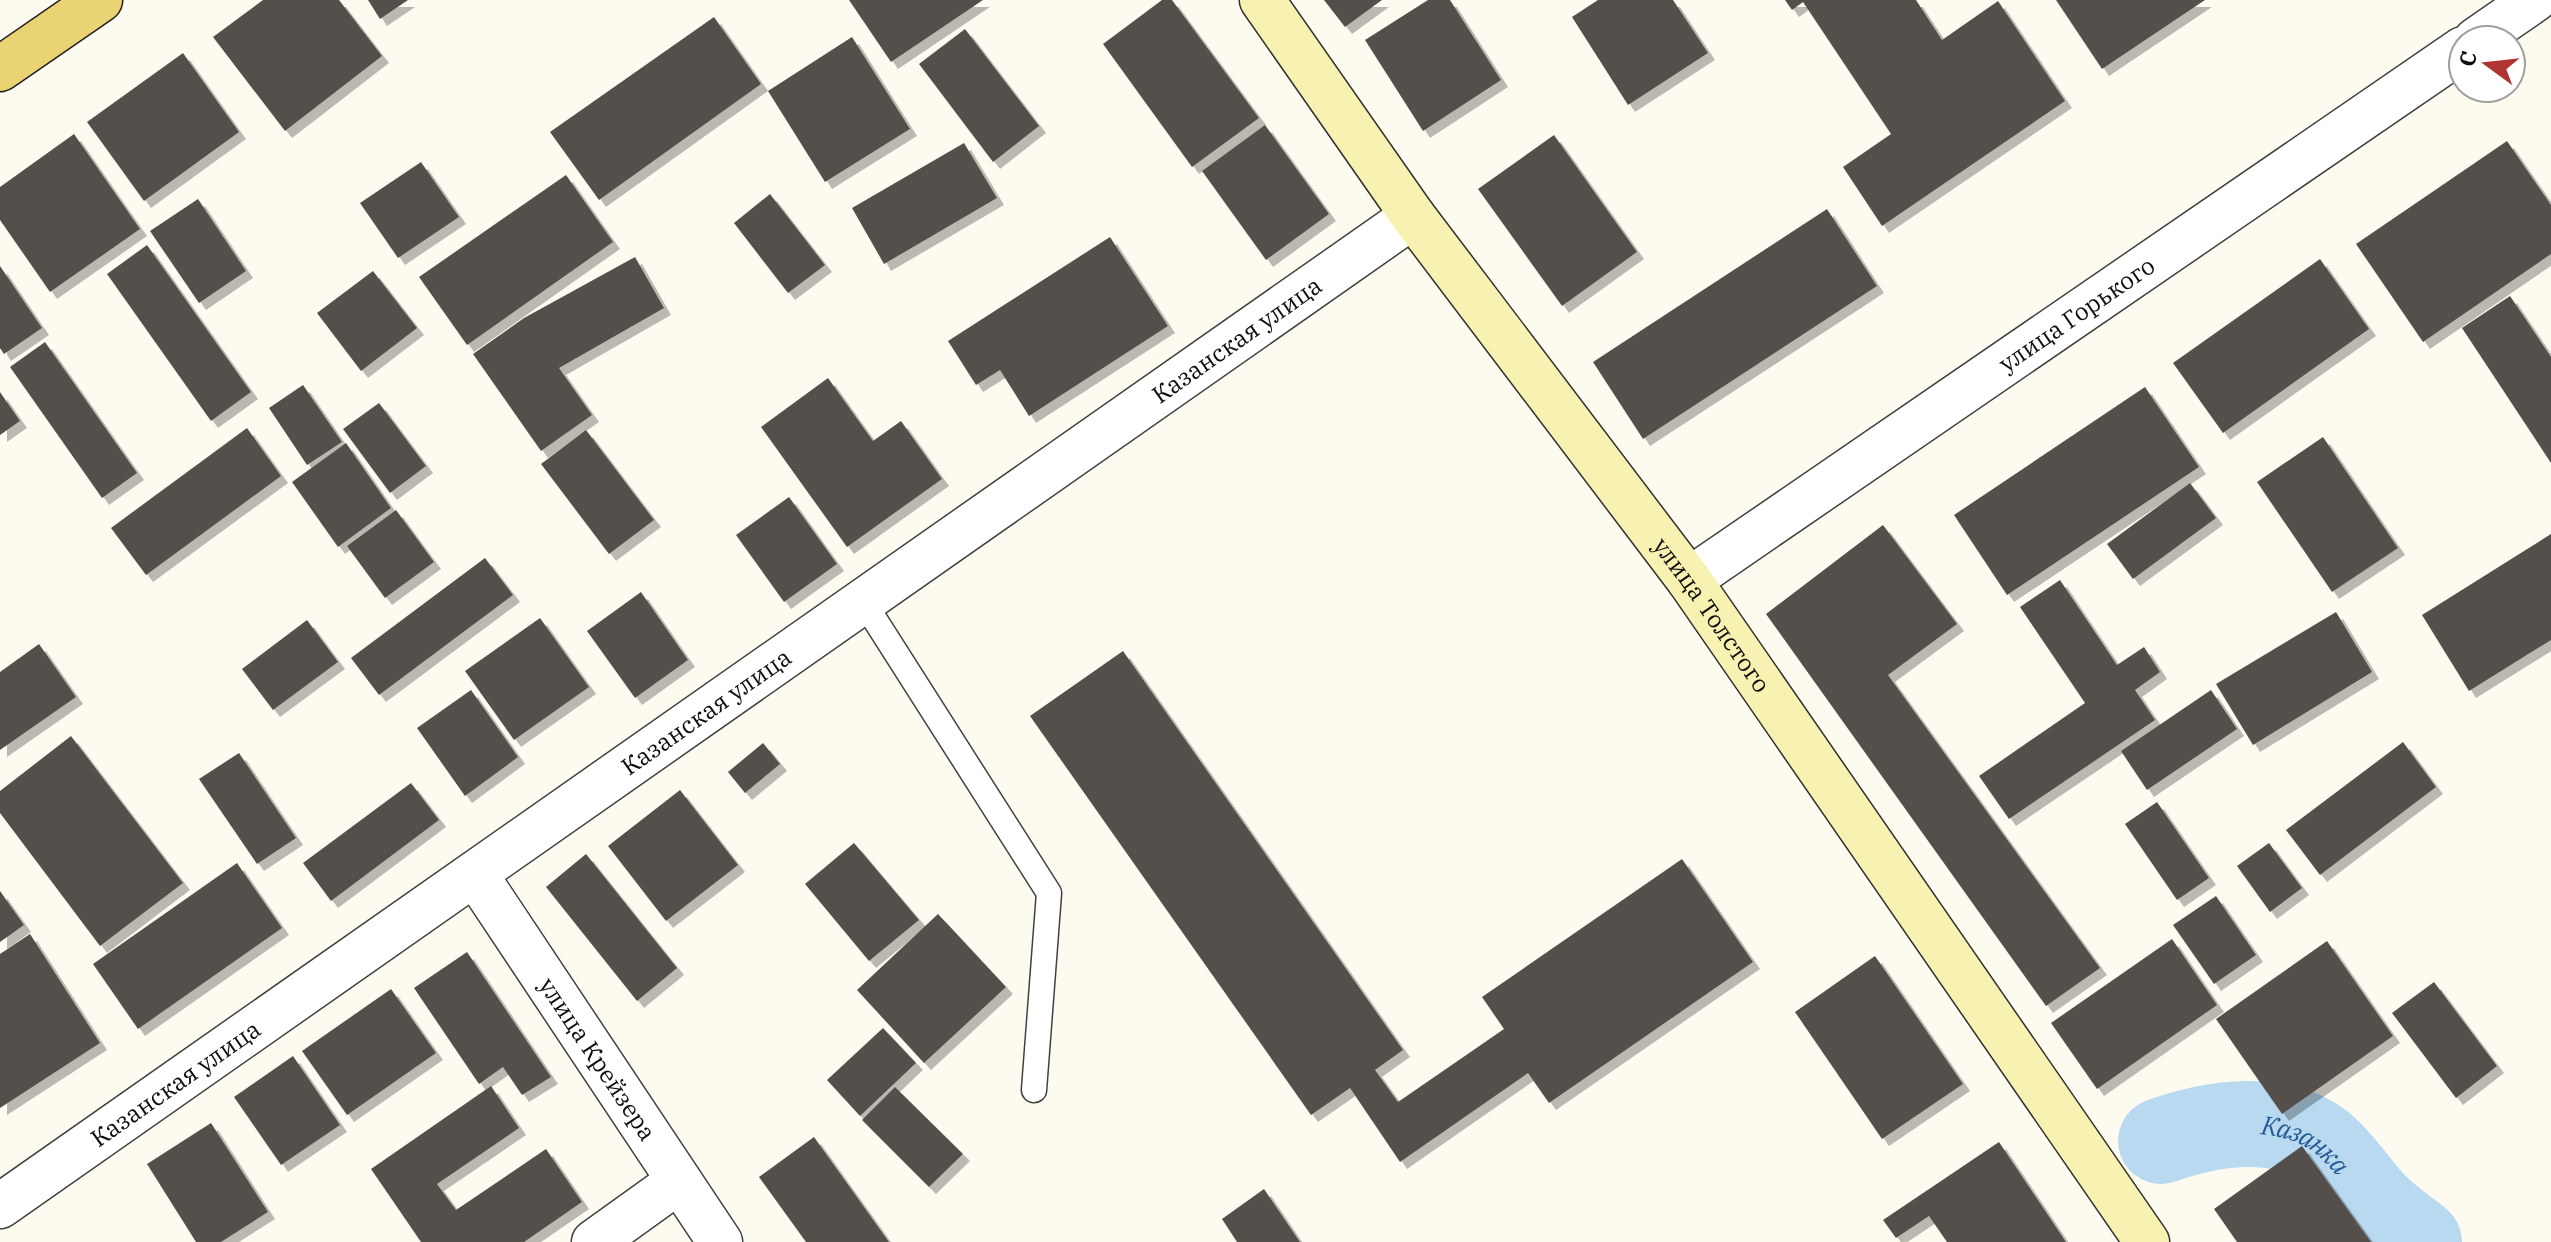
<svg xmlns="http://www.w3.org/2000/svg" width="2551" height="1242" font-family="'IBM Plex Serif',serif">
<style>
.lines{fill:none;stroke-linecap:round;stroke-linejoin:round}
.river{stroke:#b9d9f0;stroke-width:86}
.building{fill:#554f4b;filter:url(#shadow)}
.lane-casing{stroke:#414141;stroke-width:27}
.street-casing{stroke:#414141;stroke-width:47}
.secondary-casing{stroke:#303030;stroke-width:47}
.primary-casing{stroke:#1f1f1f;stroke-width:47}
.lane{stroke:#fff;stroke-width:24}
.street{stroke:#fff;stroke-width:44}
.secondary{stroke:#f7f2b1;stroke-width:44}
.primary{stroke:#ead373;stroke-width:44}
.labels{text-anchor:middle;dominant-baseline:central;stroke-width:8;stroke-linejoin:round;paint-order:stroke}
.street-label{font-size:24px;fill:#0e0e0e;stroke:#fff}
.water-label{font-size:26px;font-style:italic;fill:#235d93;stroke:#fff}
</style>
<defs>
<filter id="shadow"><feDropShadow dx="7" dy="7" stdDeviation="0" flood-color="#0004"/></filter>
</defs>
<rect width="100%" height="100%" fill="#fdfbf0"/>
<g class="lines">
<path class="river" id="s1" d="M2161,1141c48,-17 117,-30 161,5 18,15 33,38 49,56 14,15 32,27 48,40"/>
</g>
<g class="building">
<polygon points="263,0 339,0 382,56 285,131 213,37"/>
<polygon points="368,0 408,0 380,19"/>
<polygon points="849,0 983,0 891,62"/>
<polygon points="1162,0 1172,0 1259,118 1192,167 1103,44"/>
<polygon points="1324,0 1382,0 1345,27"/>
<polygon points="1428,0 1450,0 1501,80 1423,131 1365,40"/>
<polygon points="1598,0 1673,0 1708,53 1628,105 1572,17"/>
<polygon points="1785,0 1916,0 1942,40 1998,1 2065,101 1882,226 1843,167 1891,134 1803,2 1792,10"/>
<polygon points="2056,0 2205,0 2102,69"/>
<polygon points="714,17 761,84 599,200 550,132"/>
<polygon points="965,29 1039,126 993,162 919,64"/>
<polygon points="852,37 910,129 825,182 768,91"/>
<polygon points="183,53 239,132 144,201 87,122"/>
<polygon points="1265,125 1329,214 1266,260 1202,171"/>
<polygon points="74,134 140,229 50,292 0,220 0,187"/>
<polygon points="1554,135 1637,252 1562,306 1478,189"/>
<polygon points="2507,141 2551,205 2551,254 2423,342 2356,244"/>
<polygon points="964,143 997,198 884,264 852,208"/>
<polygon points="421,162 459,217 398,258 360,203"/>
<polygon points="566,175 613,242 467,345 419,277"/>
<polygon points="770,194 825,265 788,293 734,223"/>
<polygon points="198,199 246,271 199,303 150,231"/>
<polygon points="1827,209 1877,286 1643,439 1593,362"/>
<polygon points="1110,237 1168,326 1029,416 1000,370 976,385 948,341"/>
<polygon points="147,245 251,392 211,421 107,274"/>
<polygon points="635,257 664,308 559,368 592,415 541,451 473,354 524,318"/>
<polygon points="2320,259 2369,329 2223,433 2173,363"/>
<polygon points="0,266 42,328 4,354 0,348"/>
<polygon points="373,271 417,328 361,371 317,313"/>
<polygon points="2510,296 2551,357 2551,463 2462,328"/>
<polygon points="45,342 137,473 102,498 10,367"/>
<polygon points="828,378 873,441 901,421 942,479 847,547 761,427"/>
<polygon points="303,385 342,442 307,465 269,408"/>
<polygon points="2145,387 2199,467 2007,595 1954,515"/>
<polygon points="0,392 20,421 0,435"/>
<polygon points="379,403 426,466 390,493 343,429"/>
<polygon points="247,428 281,476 146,575 111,528"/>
<polygon points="586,430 654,520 609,554 541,464"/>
<polygon points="2323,437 2398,548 2332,592 2257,482"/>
<polygon points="346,443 391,508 338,547 292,482"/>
<polygon points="2190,483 2216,518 2133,579 2107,544"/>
<polygon points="789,497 837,564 784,602 736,535"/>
<polygon points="396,510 434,562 385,598 347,546"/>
<polygon points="1883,525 1957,624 1888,675 2100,968 2046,1006 1766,614"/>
<polygon points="2551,534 2551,640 2469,691 2422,615"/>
<polygon points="485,558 513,595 379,695 351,658"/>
<polygon points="2060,580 2117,665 2144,647 2160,672 2135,690 2155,720 2009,819 1979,776 2085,703 2020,607"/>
<polygon points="641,592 688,660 635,698 587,631"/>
<polygon points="2336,612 2372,672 2253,745 2216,684"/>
<polygon points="540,618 589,687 514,740 465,671"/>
<polygon points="307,620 338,662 273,710 242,669"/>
<polygon points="39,644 76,697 0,750 0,672"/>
<polygon points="1123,651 1403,1050 1375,1070 1398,1102 1504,1029 1482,997 1682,859 1753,962 1549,1103 1528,1073 1400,1162 1350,1088 1311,1115 1030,716"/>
<polygon points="471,690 518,757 465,796 417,728"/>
<polygon points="2211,690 2237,729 2147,790 2121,751"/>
<polygon points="71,736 183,883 100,946 0,813 0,791"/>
<polygon points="2403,742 2436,787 2320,875 2286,830"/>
<polygon points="763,743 780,764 745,793 728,772"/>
<polygon points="239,753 296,838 257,864 199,779"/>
<polygon points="411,783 439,820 331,901 303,863"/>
<polygon points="680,790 738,865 666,921 608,846"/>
<polygon points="2157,802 2209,878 2177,900 2125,824"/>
<polygon points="854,843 919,920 869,961 805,884"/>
<polygon points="2269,843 2302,888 2270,912 2237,866"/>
<polygon points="586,854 677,968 637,1001 546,887"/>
<polygon points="237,863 282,928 138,1029 93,964"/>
<polygon points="0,891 24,925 0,942"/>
<polygon points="2216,896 2256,955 2214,984 2173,925"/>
<polygon points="938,914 1006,987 924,1063 857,990"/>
<polygon points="30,934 100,1043 0,1108 0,954"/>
<polygon points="2172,939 2217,1005 2097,1089 2051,1023"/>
<polygon points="2327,941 2393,1036 2282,1114 2216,1019"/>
<polygon points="467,952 551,1077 522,1095 503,1067 479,1084 414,988"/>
<polygon points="1875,956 1963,1084 1882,1139 1795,1012"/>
<polygon points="2434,982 2497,1066 2456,1098 2392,1013"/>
<polygon points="391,989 436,1053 347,1115 302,1051"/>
<polygon points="883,1028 916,1063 860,1116 827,1080"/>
<polygon points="293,1056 340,1125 281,1165 234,1097"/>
<polygon points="491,1086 519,1128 437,1184 456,1210 546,1149 582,1202 524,1242 421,1242 371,1169"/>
<polygon points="895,1087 963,1154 929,1187 862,1120"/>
<polygon points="211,1123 268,1212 221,1242 196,1242 147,1164"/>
<polygon points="814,1137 889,1242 806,1242 759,1177"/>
<polygon points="1999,1142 2066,1242 1947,1242 1929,1216 1896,1238 1883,1220"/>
<polygon points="2302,1146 2371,1242 2237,1242 2214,1209"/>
<polygon points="1264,1189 1300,1242 1237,1242 1222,1219"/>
</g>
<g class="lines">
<g class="lane-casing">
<polyline id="lane" points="863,601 1049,893 1034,1090"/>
</g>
<g class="street-casing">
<g id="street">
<polyline points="2476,40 2534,0"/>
<path id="s2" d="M1689,580l774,-531"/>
<path id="s3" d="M475,874l245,368"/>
<path id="s4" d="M0,1206l1413,-990"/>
<polyline points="594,1242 679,1181"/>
</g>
</g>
<g class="secondary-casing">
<g id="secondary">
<path id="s5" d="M1262,0l151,216 276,364 458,662"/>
</g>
</g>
<g class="primary-casing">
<polyline id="primary" points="0,69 100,0"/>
</g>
<use href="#lane" class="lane"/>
<use href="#street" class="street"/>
<use href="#secondary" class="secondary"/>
<use href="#primary" class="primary"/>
</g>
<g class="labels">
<g class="street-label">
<text stroke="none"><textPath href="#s2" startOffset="470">улица Горького</textPath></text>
<text stroke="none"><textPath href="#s4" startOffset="1510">Казанская улица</textPath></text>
<text stroke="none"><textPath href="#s5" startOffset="762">улица Толстого</textPath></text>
<text stroke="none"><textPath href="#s4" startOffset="862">Казанская улица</textPath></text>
<text stroke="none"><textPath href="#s3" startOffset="222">улица Крейзера</textPath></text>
<text stroke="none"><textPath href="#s4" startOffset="214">Казанская улица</textPath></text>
</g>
<g class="water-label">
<text stroke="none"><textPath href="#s1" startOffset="152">Казанка</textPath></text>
</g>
</g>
<g transform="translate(2487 64) rotate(285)"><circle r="38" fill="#ffffff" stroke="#9f9f9f" stroke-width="2"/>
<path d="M0-6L14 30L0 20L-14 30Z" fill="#b03434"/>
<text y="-12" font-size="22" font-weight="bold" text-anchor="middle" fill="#0e0e0e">С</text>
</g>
</svg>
